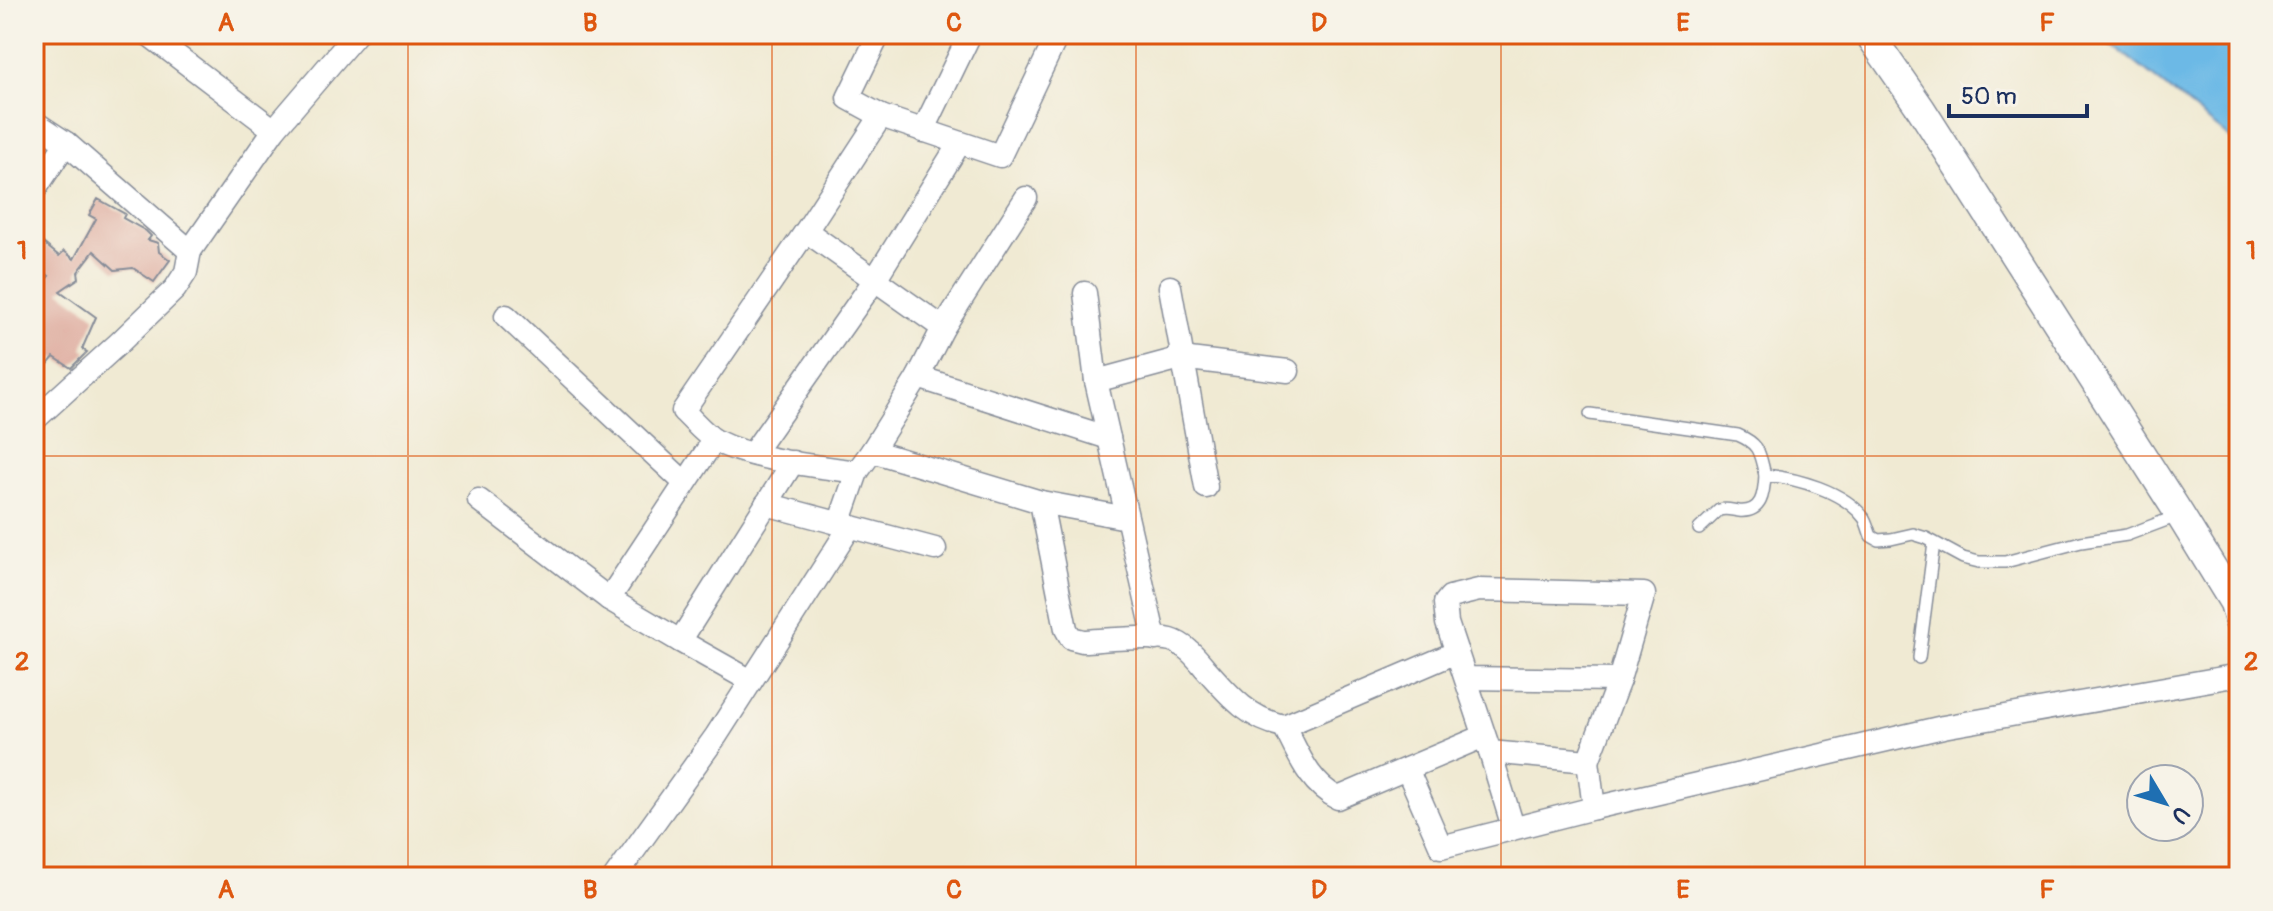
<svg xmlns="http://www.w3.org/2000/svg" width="2273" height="911" font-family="Pangolin,sans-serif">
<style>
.water{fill:#6cb9e6;stroke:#4474a2;stroke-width:2}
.building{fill:#dca497}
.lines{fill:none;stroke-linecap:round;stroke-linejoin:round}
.service-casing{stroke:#868c98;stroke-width:14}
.minor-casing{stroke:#868c98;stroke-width:25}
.tertiary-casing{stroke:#868c98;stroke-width:31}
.service{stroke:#fff;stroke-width:11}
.minor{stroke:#fff;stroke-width:22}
.tertiary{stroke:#fff;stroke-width:28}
.grid{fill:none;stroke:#de5710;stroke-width:2;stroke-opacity:0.55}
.neatline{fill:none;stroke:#de5710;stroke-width:3}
.grid-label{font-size:26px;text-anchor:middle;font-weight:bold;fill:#de5710}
</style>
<rect width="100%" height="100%" fill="#f7f3e8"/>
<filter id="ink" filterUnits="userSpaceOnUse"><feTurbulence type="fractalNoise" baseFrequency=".0125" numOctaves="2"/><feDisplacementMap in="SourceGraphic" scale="16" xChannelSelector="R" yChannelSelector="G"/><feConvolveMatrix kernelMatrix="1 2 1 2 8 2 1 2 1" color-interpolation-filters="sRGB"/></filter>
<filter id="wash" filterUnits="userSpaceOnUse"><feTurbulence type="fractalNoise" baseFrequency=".006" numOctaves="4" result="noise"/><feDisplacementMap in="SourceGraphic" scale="32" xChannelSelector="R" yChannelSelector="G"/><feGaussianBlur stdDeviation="1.8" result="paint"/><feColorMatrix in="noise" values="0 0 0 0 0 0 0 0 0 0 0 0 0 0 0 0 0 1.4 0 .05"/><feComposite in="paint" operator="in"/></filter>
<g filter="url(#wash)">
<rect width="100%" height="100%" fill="#f0ead3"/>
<polygon class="water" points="2091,34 2239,34 2239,145 2119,50"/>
<g id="blocks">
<polygon class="building" points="98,199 125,214 123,218 146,231 151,236 148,240 158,243 159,252 170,260 154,282 133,268 115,270 94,251 78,272 79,278 60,291 96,317 82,349 87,352 71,368 54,357 34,381 34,352 40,345 34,340 34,293 49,276 34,264 34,254 43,243 59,256 64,251 74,259 96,219 89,215"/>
</g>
</g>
<g filter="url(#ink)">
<use href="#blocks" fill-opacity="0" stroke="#868c98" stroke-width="2"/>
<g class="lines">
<g class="service-casing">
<g id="service">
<path d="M1590,414l148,21c23,10 21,18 27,40"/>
<path d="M1699,529l20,-19c8,-2 12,0 20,1 23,2 25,-17 26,-36 31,3 79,16 99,43 3,5 5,13 7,18l7,4 13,-1 22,-5 13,4 37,20 16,4h26l76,-20 46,-7 53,-20"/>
<polyline points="1919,658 1934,543"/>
</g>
</g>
<g class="minor-casing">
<g id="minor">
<polyline points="148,34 274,130"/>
<polyline points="879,34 848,98 881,116"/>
<path d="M1058,34l-58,122 -119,-40 -75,115 -123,180c10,9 21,23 33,30 37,19 99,25 141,31l15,-21 169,51 86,16"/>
<polyline points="34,122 66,143 190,251 186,272 175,289 119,343 34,420"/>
<polyline points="923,131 970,34"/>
<polyline points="34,191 66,143"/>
<polyline points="806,231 943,328"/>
<polyline points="190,251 274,130 356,34"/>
<polyline points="1170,287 1206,487"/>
<polyline points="1085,293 1096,381 1155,639"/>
<polyline points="506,316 685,483"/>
<polyline points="918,377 1109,438"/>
<polyline points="1096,381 1181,358 1288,371"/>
<polyline points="872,451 918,377 943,328 1026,198"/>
<polyline points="753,453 874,281 959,144"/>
<polyline points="479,500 609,599"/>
<path d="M1041,502l25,127 5,9 12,3c21,-1 69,-6 88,-1 14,4 25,17 34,28 23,26 43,51 79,58l173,-74"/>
<polyline points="766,504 935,549"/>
<polyline points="839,524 857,472"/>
<polyline points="680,641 609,599 714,440"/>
<polyline points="1466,678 1619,680 1644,594 1479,590 1450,597 1445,603 1447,623 1490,752 1588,761 1594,808 1943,727 2239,675"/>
<polyline points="751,681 680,641 793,462"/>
<path d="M1284,726c14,27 25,58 54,72l146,-62"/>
<polyline points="1490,752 1513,827"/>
<polyline points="1588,761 1619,680"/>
<polyline points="1407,769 1441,847 1594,808"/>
<polyline points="615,877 716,736 850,527"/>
</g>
</g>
<g class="tertiary-casing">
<polyline id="tertiary" points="1869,34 1921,109 2180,515 2234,603 2239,621"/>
</g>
<use href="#service" class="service"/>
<use href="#minor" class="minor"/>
<use href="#tertiary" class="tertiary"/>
</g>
</g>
<path class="grid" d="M408,34v843M772,34v843M1136,34v843M1501,34v843M1865,34v843M34,456h2205"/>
<rect width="2273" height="911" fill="none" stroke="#f7f3e8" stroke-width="88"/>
<g transform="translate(2165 803) rotate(128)"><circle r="38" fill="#f7f3e8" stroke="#9fa5b1" stroke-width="2"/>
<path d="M0-6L14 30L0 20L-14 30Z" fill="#1f6fb2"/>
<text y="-12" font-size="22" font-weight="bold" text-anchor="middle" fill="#1b2f5e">U</text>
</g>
<path d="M1949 104v12h138v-12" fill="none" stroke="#1b2f5e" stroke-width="4"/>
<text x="1961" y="104" font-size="24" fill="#1b2f5e" stroke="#f7f3e8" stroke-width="6" paint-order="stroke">50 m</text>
<rect x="44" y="44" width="2185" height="823" class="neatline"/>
<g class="grid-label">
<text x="226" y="31">A</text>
<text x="590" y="31">B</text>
<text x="954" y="31">C</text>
<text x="1319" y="31">D</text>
<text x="1683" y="31">E</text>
<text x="2047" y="31">F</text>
<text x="22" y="259">1</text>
<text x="2251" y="259">1</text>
<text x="22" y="670">2</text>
<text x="2251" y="670">2</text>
<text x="226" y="898">A</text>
<text x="590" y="898">B</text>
<text x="954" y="898">C</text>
<text x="1319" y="898">D</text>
<text x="1683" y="898">E</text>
<text x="2047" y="898">F</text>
</g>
</svg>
